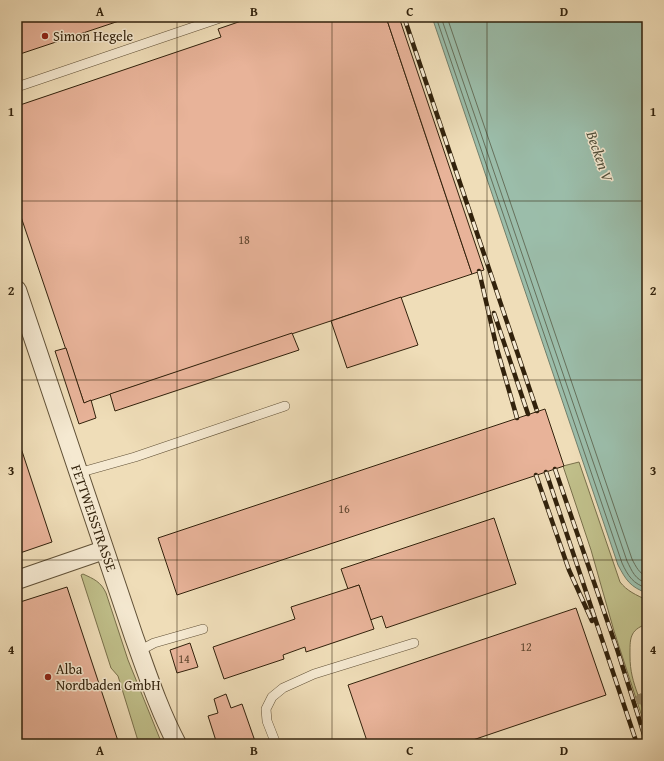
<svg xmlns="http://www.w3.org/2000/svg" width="664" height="761" font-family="'Gentium Book Plus',serif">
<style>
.green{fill:#c0bf8a;stroke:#79704b}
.water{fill:#9bbdaa;stroke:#717f6b}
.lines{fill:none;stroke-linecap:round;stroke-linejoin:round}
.shore{stroke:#66705b;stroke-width:1}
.building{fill:#e8b399;stroke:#32220c}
.service-casing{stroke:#615137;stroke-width:10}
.minor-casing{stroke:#615137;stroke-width:20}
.service{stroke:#f5e9d1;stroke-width:9}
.minor{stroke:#f5e9d1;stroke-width:18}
.rail-casing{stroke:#32220c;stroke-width:4.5}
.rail{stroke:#f5e9d1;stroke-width:3;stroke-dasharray:9;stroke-linecap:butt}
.tree{fill:#9b8c6b}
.grid{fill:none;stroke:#32220c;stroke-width:1;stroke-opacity:0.55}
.poi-dot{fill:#8f2418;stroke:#f5e9d1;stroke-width:1.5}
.labels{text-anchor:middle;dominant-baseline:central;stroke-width:3;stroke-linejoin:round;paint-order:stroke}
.number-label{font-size:12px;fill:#60462f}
.poi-label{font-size:14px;fill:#32220c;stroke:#f5e9d1;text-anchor:start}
.street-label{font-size:14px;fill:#32220c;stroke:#f5e9d1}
.water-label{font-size:15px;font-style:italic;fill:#52503b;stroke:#f5e9d1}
.neatline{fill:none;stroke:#32220c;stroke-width:1.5}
.grid-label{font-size:13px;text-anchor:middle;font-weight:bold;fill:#32220c}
</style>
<rect width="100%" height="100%" fill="#efddb8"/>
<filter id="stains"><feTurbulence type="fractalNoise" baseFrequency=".005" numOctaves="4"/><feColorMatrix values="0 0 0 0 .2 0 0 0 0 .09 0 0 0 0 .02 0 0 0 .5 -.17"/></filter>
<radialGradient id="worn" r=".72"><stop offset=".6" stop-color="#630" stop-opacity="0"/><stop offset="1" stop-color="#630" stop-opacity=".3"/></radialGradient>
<g class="green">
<path d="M579,462l41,120c7,9 16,13 27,18v24c-18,6 -17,15 -17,32 0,15 3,25 8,39l3,-1 3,8 -3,1 6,19v10l-33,-101 -23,-81 -28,-84z"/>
<path d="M83,574c11,5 18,8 23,19l22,67 34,84h-23l-21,-68 -7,-8 -30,-93z"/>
</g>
<path class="water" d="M432,17h215v576c-17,-6 -21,-13 -29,-28z"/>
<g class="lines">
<g class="shore">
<path d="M436,17l186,546c6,13 11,21 25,25"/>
<path d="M441,17l186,544c5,10 8,19 20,22"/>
<path d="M447,17l185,542c4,8 7,14 15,18"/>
</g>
</g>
<g class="building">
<polygon points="17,17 131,17 17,55"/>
<polygon points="253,17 386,17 472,274 84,403 17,205 17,106 221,37 218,29"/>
<polygon points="386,17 399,17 484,270 472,274"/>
<polygon points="401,297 418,345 347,368 331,321"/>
<polygon points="292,333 299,350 115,411 110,394"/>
<polygon points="66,348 84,403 91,400 96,418 79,424 55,351"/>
<polygon points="545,409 564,466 177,595 158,538"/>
<polygon points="17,436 52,542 17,554"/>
<polygon points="494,518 516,584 386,628 382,616 370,620 359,585 348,589 341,569"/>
<polygon points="359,585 374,629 306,652 305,647 283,655 284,659 224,679 213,647 295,619 291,607"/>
<polygon points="67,587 119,744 23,744 17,726 17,603"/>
<polygon points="576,608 606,695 461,744 368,744 348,685"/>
<polygon points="190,643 198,667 177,673 170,650"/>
<polygon points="226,694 231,708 242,704 256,744 217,744 208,716 218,713 214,699"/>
</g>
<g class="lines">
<g class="service-casing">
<g id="service">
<polyline points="17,87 223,17"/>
<polyline points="78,473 135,457 285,406"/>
<polyline points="139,651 154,643 203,629"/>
<polyline points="276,744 267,721 266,709 272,697 283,688 314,674 414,643"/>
</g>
</g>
<g class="minor-casing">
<g id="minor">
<path d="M17,290l117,347c13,36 25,73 43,107"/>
<polyline points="17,580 104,550"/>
</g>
</g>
<use href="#service" class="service"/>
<use href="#minor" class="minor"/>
<g class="rail-casing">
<g id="rail">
<polyline points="404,17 537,411"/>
<polyline points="479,271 497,349 517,418"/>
<polyline points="494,313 528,414"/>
<polyline points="555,469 617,649 647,744"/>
<polyline points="546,472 637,744"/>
<polyline points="536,475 569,570 592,621"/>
</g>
</g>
<use href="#rail" class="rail"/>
</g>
<circle class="tree" cx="641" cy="699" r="5.5"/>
<path class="grid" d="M177,17v727M332,17v727M487,17v727M17,201h630M17,380h630M17,560h630"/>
<g class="poi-dot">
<circle cx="45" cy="36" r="4"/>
<circle cx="48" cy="677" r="4"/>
</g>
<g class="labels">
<g class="number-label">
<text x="244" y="239">18</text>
<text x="344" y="508">16</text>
<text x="526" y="646">12</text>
<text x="184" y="658">14</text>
</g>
<g class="poi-label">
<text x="53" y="36">Simon Hegele</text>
<text x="56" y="669">Alba<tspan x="56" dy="16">Nordbaden GmbH</tspan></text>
</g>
<g class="street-label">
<text transform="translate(94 518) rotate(71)">FETTWEISSTRASSE</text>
</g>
<g class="water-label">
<text transform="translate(600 156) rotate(71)">Becken V</text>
</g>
</g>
<rect width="664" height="761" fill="none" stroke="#efddb8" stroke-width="44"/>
<rect x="22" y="22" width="620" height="717" class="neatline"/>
<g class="grid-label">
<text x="100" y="16">A</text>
<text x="254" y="16">B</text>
<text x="410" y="16">C</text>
<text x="564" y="16">D</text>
<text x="11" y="116">1</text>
<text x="653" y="116">1</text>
<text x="11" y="295">2</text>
<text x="653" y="295">2</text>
<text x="11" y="475">3</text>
<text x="653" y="475">3</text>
<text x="11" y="654">4</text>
<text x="653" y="654">4</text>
<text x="100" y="755">A</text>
<text x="254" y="755">B</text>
<text x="410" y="755">C</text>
<text x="564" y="755">D</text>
</g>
<rect width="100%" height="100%" filter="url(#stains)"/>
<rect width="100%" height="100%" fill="url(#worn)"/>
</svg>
